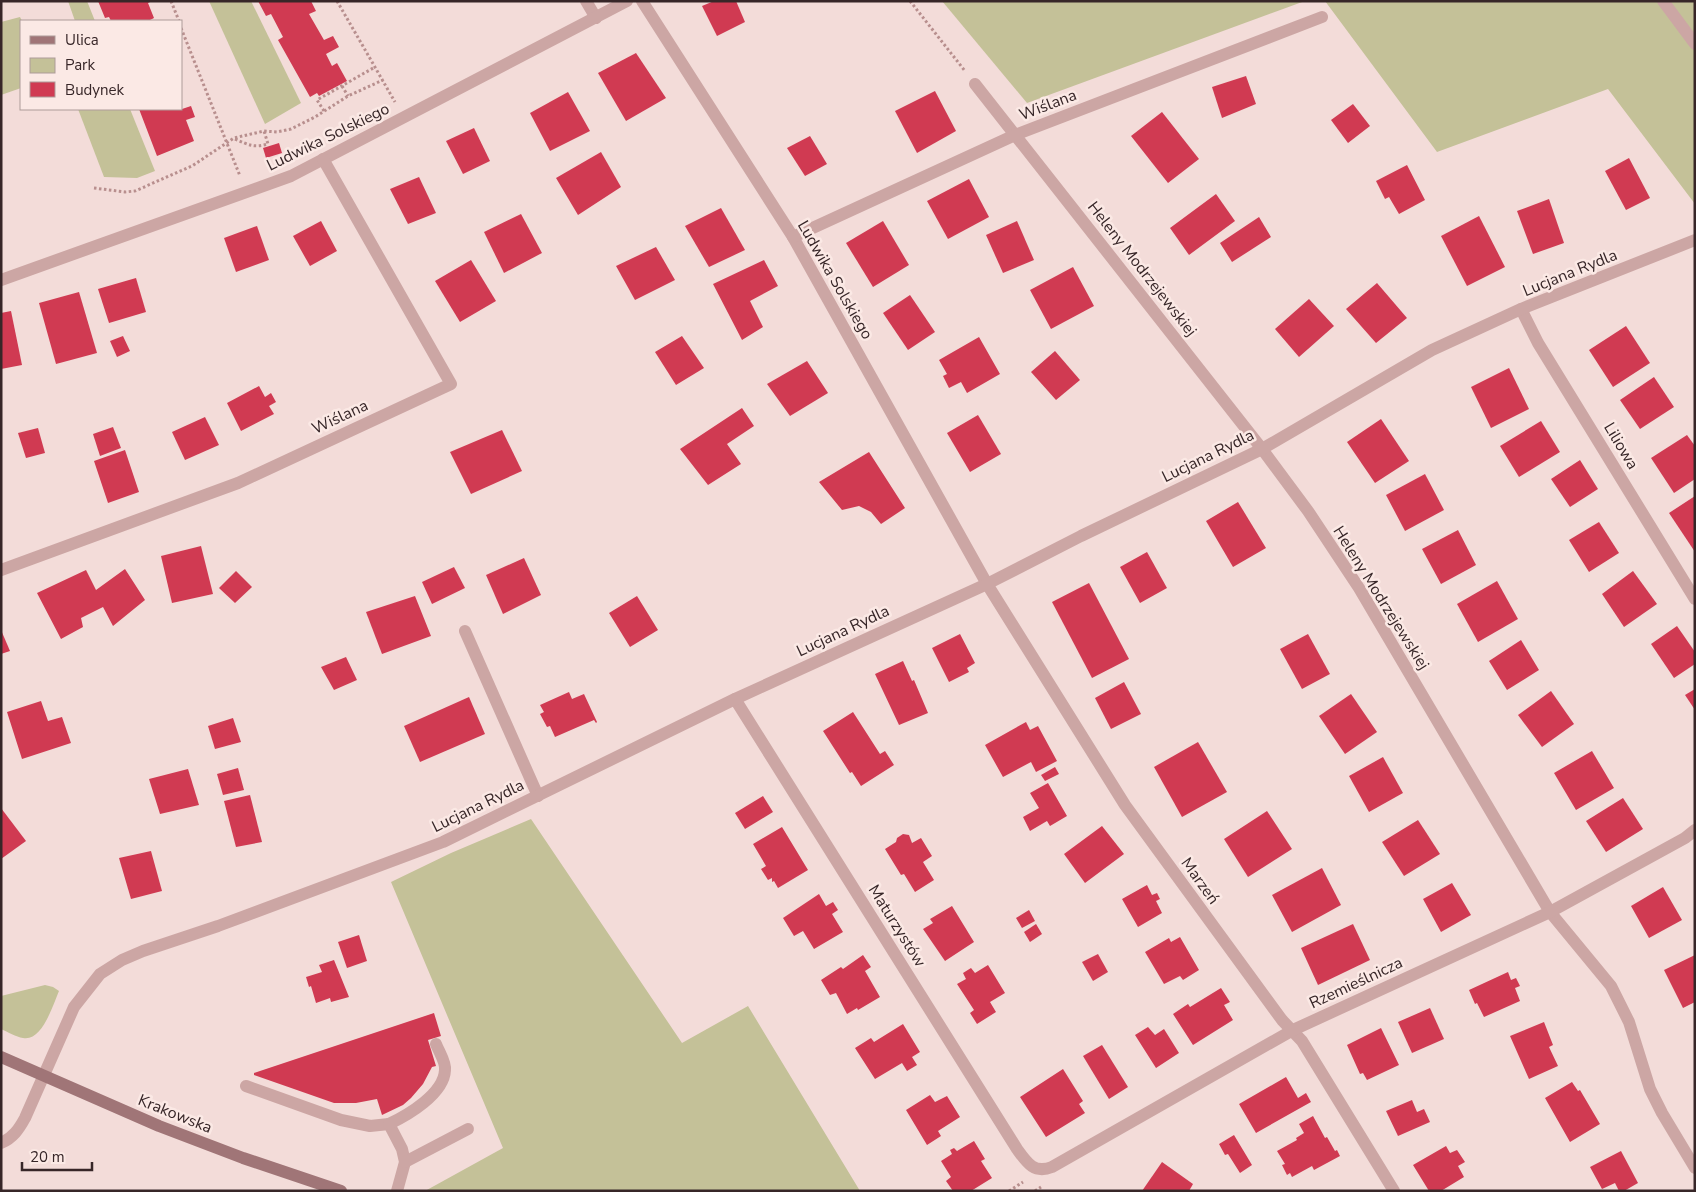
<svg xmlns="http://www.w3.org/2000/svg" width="1696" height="1192" font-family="'Nunito Sans',sans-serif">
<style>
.green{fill:#c4c198}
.building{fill:#d03a52}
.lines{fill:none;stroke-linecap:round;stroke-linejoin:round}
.path{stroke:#b88f8e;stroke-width:3;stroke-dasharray:2.5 2.5;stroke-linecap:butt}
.service{stroke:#cca6a4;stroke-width:12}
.minor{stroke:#cca6a4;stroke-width:12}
.secondary{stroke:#a07577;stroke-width:12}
.labels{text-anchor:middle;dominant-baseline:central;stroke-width:5;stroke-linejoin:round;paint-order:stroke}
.street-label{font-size:16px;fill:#372628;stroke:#fbe9e5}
</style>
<rect width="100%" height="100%" fill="#f3dcd9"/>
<g class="green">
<polygon points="68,1 87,1 95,21 75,21"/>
<polygon points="209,1 251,1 301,103 265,124"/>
<polygon points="942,1 1305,1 1027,103"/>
<polygon points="1325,1 1695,1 1695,204 1608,89 1437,152"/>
<polygon points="20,17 22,21 21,88 1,95 1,22"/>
<polygon points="78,109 130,109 155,171 137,178 104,177"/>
<polygon points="531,819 682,1043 748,1006 860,1191 425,1191 503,1148 391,882 451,853"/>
<path d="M45,985l8,2 6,4c-6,14 -17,51 -36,47 -7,-1 -15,-6 -22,-9v-33z"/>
</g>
<g class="building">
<polygon points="98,1 152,1 148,3 154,18 148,21 111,21 109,17 105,18"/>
<polygon points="258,1 311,1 316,11 309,14 324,40 333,36 339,47 326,54 332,66 337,63 347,81 319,96 317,93 310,97 278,40 283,37 271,14 266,16"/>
<polygon points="714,1 736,1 745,22 717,36 702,6"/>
<polygon points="636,53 666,98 626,121 598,73"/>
<polygon points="1246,76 1256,104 1222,118 1212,87"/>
<polygon points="935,91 956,131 917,153 895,111"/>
<polygon points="568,92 590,131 550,151 530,113"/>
<polygon points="1353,104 1370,126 1348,143 1331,120"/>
<polygon points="191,106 195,117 186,120 194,141 157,156 139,109 182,109"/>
<polygon points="1162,112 1199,159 1168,183 1131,136"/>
<polygon points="474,128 490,161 463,174 446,141"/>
<polygon points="810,136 827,164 805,176 787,148"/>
<polygon points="279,143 282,153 266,158 263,148"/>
<polygon points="601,152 621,187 578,215 556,178"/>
<polygon points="1629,158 1650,198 1626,210 1605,171"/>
<polygon points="1407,165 1425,200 1399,214 1389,197 1385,199 1376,181"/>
<polygon points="419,177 436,213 408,224 390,189"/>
<polygon points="969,179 989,217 948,239 927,201"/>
<polygon points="1216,194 1235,221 1189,255 1170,228"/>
<polygon points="1549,199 1564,243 1533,254 1517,211"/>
<polygon points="721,208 745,250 709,267 685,226"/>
<polygon points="521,214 542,253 504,273 484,232"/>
<polygon points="1479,216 1505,267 1467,286 1441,236"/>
<polygon points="1259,217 1271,237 1232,262 1220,243"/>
<polygon points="321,221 337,251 310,266 293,236"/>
<polygon points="883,221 909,265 873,287 846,243"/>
<polygon points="1017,221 1034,260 1003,273 986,235"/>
<polygon points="257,226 269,260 236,272 224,238"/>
<polygon points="656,247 675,280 635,300 616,266"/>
<polygon points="471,260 496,301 460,322 435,281"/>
<polygon points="764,260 778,286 750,301 763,327 742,340 713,284"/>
<polygon points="1073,267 1094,306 1051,329 1030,290"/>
<polygon points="136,278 146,312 109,323 98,289"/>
<polygon points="1377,283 1407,318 1376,343 1346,309"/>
<polygon points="79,292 97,353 56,364 39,303"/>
<polygon points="910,295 935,332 908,350 883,313"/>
<polygon points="1309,299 1334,326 1299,357 1275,329"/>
<polygon points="11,311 22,365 1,369 1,313"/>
<polygon points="1626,326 1650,363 1613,387 1589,350"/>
<polygon points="123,336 130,351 117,357 110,341"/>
<polygon points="682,336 704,368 676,385 655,352"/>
<polygon points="979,337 1000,374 967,393 961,382 949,388 943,376 947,374 939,360"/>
<polygon points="1055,351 1080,380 1056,400 1031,372"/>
<polygon points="807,361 828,393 790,416 767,384"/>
<polygon points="1509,368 1529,409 1491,428 1471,387"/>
<polygon points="1654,377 1674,407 1640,429 1620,400"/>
<polygon points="259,386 265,397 271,393 276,402 269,406 274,414 241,431 227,403"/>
<polygon points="742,408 754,426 727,444 741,464 708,485 680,449"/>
<polygon points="978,415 1001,454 970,472 947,433"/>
<polygon points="205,417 219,445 185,460 172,432"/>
<polygon points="1381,419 1409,461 1375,483 1347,442"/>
<polygon points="1541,421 1560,452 1519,477 1500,446"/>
<polygon points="113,427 121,448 100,456 93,434"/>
<polygon points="38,428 45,453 26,458 18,433"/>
<polygon points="502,430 522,471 471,494 450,452"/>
<polygon points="1687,435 1695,446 1695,479 1674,493 1651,458"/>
<polygon points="125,450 139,492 108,503 94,461"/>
<polygon points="869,452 905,508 881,524 871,512 859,506 842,510 819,482"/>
<polygon points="1580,460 1598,489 1570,507 1551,479"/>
<polygon points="1425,474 1444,510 1405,531 1386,495"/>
<polygon points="1695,496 1695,552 1669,513"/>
<polygon points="1238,502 1266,548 1233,567 1206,521"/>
<polygon points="1599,522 1619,553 1589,572 1569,540"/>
<polygon points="1458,530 1476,565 1441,584 1422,549"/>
<polygon points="201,546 213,594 172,603 161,556"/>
<polygon points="1147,552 1167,588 1140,603 1120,567"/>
<polygon points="524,558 541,595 503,614 486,575"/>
<polygon points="454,567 465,588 432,604 422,582"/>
<polygon points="125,569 145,600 113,626 103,607 81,618 83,627 61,639 37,593 86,570 96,590"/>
<polygon points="236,571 252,587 235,603 219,588"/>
<polygon points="1633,571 1657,604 1624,627 1602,594"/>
<polygon points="1497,581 1518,619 1478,642 1457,604"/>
<polygon points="1089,583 1129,659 1092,678 1052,602"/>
<polygon points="415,596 431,636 382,654 366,612"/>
<polygon points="637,596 658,630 630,647 609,613"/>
<polygon points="1677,626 1695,652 1695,664 1674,678 1651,644"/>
<polygon points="1,630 10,651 1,654"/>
<polygon points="960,634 975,663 967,668 969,672 949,682 932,648"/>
<polygon points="1308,634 1330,674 1302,689 1280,649"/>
<polygon points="1521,640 1539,670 1507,690 1489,661"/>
<polygon points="346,657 357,680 334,690 321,667"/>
<polygon points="903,661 912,681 914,680 928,713 899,725 875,674"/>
<polygon points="1124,682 1141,714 1111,729 1095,698"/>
<polygon points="1695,689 1695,710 1685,695"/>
<polygon points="1551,691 1574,724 1542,747 1518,715"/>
<polygon points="569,692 572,699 584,694 597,722 596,723 594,720 555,737 550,726 547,727 540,714 544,712 540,705"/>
<polygon points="1351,694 1377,732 1345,754 1319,716"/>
<polygon points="469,697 485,734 420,762 404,726"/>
<polygon points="41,701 48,721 62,717 71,743 22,759 7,712"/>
<polygon points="853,712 880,754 885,751 894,765 861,786 852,772 850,773 823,731"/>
<polygon points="233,718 241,742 215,749 208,726"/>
<polygon points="1026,722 1030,730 1038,726 1057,761 1036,772 1031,762 1003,777 985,745"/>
<polygon points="1198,742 1227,792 1182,817 1154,767"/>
<polygon points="1592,751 1614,788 1576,810 1554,773"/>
<polygon points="1383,757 1403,793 1369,812 1349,776"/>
<polygon points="1055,767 1059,774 1045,781 1041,775"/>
<polygon points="238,768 244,790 223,795 217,774"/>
<polygon points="188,769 199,805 160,814 149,779"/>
<polygon points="1048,783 1067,816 1050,826 1047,821 1030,831 1023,817 1039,808 1030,793"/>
<polygon points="250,795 262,842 236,847 224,801"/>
<polygon points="763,796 773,812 745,829 735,813"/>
<polygon points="1623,798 1643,829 1606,852 1586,821"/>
<polygon points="1,808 26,841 1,859"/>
<polygon points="1267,811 1292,849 1248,877 1224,839"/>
<polygon points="1418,820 1440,854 1404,876 1382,842"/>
<polygon points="1102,826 1124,854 1085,883 1064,854"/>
<polygon points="782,827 808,870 778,888 774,881 772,882 772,878 768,880 761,869 766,866 753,844"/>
<polygon points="903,834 909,835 912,843 921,838 932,856 923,862 934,880 915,892 904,874 901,875 885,849 896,842 897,838"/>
<polygon points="151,851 162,891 131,899 119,858"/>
<polygon points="1322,868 1341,905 1292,932 1272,895"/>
<polygon points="1452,883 1471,915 1441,932 1423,899"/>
<polygon points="1147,885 1152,895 1157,893 1160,899 1156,901 1162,913 1138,927 1122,899"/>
<polygon points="1663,887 1682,920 1649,938 1631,906"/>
<polygon points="819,894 826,906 833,902 838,910 832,914 843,932 814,949 803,931 794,936 783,918"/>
<polygon points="952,906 974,942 945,961 923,929 933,923 930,919"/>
<polygon points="1029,910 1035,921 1022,928 1016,918"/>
<polygon points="1036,924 1042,934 1030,942 1024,932"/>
<polygon points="1353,924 1370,960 1318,985 1301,948"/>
<polygon points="359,935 367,961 347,968 338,942"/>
<polygon points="1180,937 1199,970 1183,980 1180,976 1164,984 1145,952 1169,938 1171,942"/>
<polygon points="1098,954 1108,972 1093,981 1082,962"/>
<polygon points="863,955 871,967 865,971 880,997 858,1010 857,1008 847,1014 836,993 830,995 821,980 841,967 843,969"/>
<polygon points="1695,955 1695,1002 1683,1008 1664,970"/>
<polygon points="334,960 349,997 331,1002 330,998 316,1003 311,986 309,987 306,977 322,972 319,965"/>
<polygon points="988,965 1005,993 990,1002 996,1012 977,1024 970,1013 974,1010 957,984 966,979 963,973 971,968 975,973"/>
<polygon points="1508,972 1511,980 1516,978 1520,986 1515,988 1520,1001 1484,1017 1477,1003 1475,1004 1469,990"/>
<polygon points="1221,988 1230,1002 1224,1005 1233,1020 1193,1045 1173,1014 1188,1004 1190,1007"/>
<polygon points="1430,1008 1444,1039 1412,1053 1398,1022"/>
<polygon points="434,1013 441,1036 428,1040 436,1066 432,1067 423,1084 411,1098 403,1105 382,1115 377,1099 356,1103 334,1103 254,1075 254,1073"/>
<polygon points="1544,1022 1553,1045 1549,1047 1558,1066 1529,1079 1510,1036"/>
<polygon points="903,1024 920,1052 912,1057 917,1065 907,1071 902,1063 875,1079 855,1048 871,1038 874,1042"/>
<polygon points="1148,1027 1155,1035 1164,1029 1179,1053 1156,1068 1135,1035"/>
<polygon points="1381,1028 1399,1065 1367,1080 1363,1073 1360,1074 1347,1045"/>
<polygon points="1102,1045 1128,1087 1109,1099 1083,1056"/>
<polygon points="1063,1069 1083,1101 1079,1104 1085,1113 1046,1137 1020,1097"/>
<polygon points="1286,1077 1298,1098 1306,1093 1311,1102 1256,1133 1239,1104"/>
<polygon points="1572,1082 1578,1091 1580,1090 1600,1124 1570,1142 1545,1098"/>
<polygon points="930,1095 935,1102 947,1096 960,1117 938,1131 941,1136 927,1145 906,1110"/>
<polygon points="1412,1100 1417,1112 1424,1109 1430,1122 1398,1136 1386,1111"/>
<polygon points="1313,1116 1325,1138 1327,1137 1335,1151 1337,1150 1340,1156 1314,1170 1312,1166 1292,1177 1290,1173 1287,1175 1282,1165 1285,1164 1277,1151 1297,1140 1296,1138 1304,1133 1299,1124"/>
<polygon points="1234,1135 1252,1165 1240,1173 1228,1154 1225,1155 1219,1144"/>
<polygon points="974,1141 985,1159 981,1161 992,1178 971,1191 953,1191 946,1181 951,1177 941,1161 952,1154 950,1150 954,1148 957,1151"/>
<polygon points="1446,1146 1450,1153 1457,1150 1465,1162 1458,1166 1464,1177 1441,1191 1429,1191 1413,1165"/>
<polygon points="1621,1151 1638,1183 1624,1191 1619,1191 1615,1183 1602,1189 1590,1167"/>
<polygon points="1162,1162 1193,1184 1189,1191 1142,1191"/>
</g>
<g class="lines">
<g class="path">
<polyline points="171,1 179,21"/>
<polyline points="337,1 395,102"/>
<polyline points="910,1 965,71"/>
<polyline points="181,28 240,176"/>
<polyline points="342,86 348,96"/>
<polyline points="324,111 317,100 375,67"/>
<path d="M235,139c14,6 18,9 33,5l-4,-13"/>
<polyline points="94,188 125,192 135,191 192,166 234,138 264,131 277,132 291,129 315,117 348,96 383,80"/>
<polyline points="1009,1191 1023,1182"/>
<polyline points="1035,1191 1041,1187"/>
</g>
<g class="service">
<polyline points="586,1 596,18"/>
<polyline points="465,631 538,796"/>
<polyline points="246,1086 341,1120 370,1126 389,1124 402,1149 405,1162 397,1191"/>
<path d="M389,1124c19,-9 55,-30 56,-54 1,-8 -6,-18 -9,-26"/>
<polyline points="405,1162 468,1129"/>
</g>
<g class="minor">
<polyline points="642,1 793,237 987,584 1125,805 1282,1020 1302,1041 1394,1191"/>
<polyline points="1663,1 1695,44"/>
<polyline points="975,84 1262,449 1308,511 1359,588 1550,912 1611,986 1629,1022 1650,1089 1662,1113 1695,1168"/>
<polyline points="793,237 1015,135 1322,17"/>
<polyline points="1,280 291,176 627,1"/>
<polyline points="1521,309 1538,343 1695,599"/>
<polyline points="1,570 238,483 451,384 323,159"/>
<path d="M735,699l282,450c10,14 17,25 35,18l241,-137 257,-118 135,-74 10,-8"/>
<path d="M1,1143c12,-5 18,-14 24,-25l49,-111 26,-33 22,-14 21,-9 75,-25 225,-84 292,-143 252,-115 94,-48 181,-87 170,-99 89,-41 174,-69"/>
</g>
<polyline class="secondary" points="1,1057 159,1126 243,1158 341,1191"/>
</g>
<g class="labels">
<g class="street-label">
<text transform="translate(1048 105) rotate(-21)">Wiślana</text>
<text transform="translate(328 137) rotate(-26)">Ludwika Solskiego</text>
<text transform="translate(1142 269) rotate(52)">Heleny Modrzejewskiej</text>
<text transform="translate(1570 273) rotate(-22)">Lucjana Rydla</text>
<text transform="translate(835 280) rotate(60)">Ludwika Solskiego</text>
<text transform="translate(340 417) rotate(-25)">Wiślana</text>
<text transform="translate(1621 446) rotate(59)">Liliowa</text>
<text transform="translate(1208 456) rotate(-26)">Lucjana Rydla</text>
<text transform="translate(1381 598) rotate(58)">Heleny Modrzejewskiej</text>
<text transform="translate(843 631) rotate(-25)">Lucjana Rydla</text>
<text transform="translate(478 806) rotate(-26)">Lucjana Rydla</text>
<text transform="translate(1200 881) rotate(54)">Marzeń</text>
<text transform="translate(897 926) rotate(58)">Maturzystów</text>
<text transform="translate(1356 983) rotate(-25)">Rzemieślnicza</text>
<text transform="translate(175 1114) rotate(22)">Krakowska</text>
</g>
</g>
<rect width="1696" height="1192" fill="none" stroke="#372628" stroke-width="5"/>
<rect x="20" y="20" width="162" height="90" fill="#fbe9e5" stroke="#ad9b99"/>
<rect x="30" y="36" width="25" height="8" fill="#a07577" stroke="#ad9b99"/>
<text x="65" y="45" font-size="15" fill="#372628">Ulica</text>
<rect x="30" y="58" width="25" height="15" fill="#c4c198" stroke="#ad9b99"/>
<text x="65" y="70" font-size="15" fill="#372628">Park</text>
<rect x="30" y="82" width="25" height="15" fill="#d03a52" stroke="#ad9b99"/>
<text x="65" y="95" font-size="15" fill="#372628">Budynek</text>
<path d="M22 1162v8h70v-8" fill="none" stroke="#372628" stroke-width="2.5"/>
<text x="30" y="1162" font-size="15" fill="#372628" stroke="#fbe9e5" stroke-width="4" paint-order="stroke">20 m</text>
</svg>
